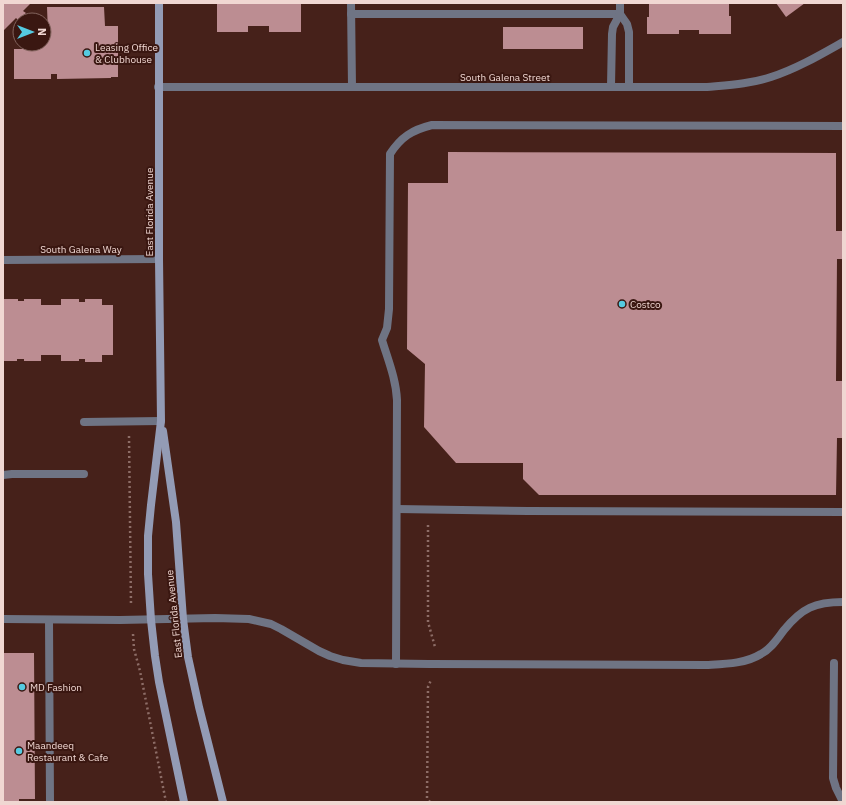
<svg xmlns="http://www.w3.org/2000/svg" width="846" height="805" font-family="'IBM Plex Sans',sans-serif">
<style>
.building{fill:#bc8d92}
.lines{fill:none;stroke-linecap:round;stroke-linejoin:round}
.path{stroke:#8d6d67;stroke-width:2.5;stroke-dasharray:2 3;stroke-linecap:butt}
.lane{stroke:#6f7484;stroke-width:8}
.street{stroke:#6f7484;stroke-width:8}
.secondary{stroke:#939bb5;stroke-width:8}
.poi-dot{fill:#55cae0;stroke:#3a1711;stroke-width:1.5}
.labels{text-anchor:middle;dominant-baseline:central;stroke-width:4;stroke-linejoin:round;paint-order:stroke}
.poi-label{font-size:10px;fill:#f0d7d2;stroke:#3a1711;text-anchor:start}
.street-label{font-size:10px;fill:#f0d7d2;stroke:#3a1711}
</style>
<rect width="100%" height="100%" fill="#46211a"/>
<g class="building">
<polygon points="3,3 31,3 23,11 26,13 18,20 16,18 4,30 3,29"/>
<polygon points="217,3 301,3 301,32 269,32 269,26 248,26 248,32 217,32"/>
<polygon points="649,3 729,3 729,16 731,16 731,34 699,34 699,30 679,30 679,34 647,34 647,17 649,17"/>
<polygon points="776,3 805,3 786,17"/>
<polygon points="47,7 104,7 105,26 118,26 118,77 111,77 111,78 57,79 57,74 51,74 51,79 14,79 14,49 26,49 26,44 44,44 44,33 48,33"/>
<rect x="503" y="27" width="80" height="22"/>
<polygon points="448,152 836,153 836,231 843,231 843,259 837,259 836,381 843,381 843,438 837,438 836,495 539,495 523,479 523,463 456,463 424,427 425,364 407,349 408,183 448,183"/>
<polygon points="3,299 18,299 18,301 24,301 24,299 41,299 41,305 61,305 61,299 79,299 79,302 85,302 85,299 102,299 102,305 113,305 113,355 102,355 102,362 85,362 85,359 79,359 79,361 61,361 61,355 41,355 41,361 24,361 24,359 17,359 17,361 3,361"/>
<polygon points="3,653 34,653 35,799 19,799 19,802 3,802"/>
</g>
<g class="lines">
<g class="path">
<polyline points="129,436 131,605"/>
<polyline points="428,525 428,622 435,647"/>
<polyline points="133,634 134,649 140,671 166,802"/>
<polyline points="430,802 427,798 428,687 431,680"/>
</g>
<g class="lane">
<polyline points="351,3 352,87"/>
<polyline points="351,14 620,14"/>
<polyline points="620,14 627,24 629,32 629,86"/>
<polyline points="611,86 612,34 613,27 620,14 620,3"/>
<polyline points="3,260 159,259"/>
<polyline points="84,422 161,421"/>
<polyline points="3,475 12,474 84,474"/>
<polyline points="397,509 528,511 843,512"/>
<path d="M3,619l117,1 95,-2 34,1 22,5 10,5 38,22 11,5 13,4 18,3 68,1 277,1c18,-1 39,-1 55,-11 10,-5 16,-15 23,-24 18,-22 31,-28 59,-28"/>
<polyline points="49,620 50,802"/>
<polyline points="834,663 833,778 836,788 843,802"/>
<path d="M396,664l1,-264c-1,-21 -9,-40 -15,-60l5,-12 2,-19 1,-155c11,-17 22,-24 42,-29l411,1"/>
</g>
<path class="street" d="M158,87h549c22,-2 43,-3 64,-10 25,-8 49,-22 72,-35"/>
<g class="secondary">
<polyline points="159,3 159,259 161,421 151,505 148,536 148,574 151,620 155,656 159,682 184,802"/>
<polyline points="163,431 176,522 183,619 188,657 199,707 223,802"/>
</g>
</g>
<g class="poi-dot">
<circle cx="87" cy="53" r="4"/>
<circle cx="622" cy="304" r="4"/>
<circle cx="22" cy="687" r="4"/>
<circle cx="19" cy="751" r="4"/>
</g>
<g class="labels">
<g class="poi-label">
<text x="95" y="47">Leasing Office<tspan x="95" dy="12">&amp; Clubhouse</tspan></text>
<text x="630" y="304">Costco</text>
<text x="30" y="687">MD Fashion</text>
<text x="27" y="745">Maandeeq<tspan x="27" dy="12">Restaurant &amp; Cafe</tspan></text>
</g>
<g class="street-label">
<text x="505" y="77">South Galena Street</text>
<text transform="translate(149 212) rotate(-90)">East Florida Avenue</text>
<text x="81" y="249">South Galena Way</text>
<text transform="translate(174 614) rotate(-96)">East Florida Avenue</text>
</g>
</g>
<rect width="846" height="805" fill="none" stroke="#f0d7d2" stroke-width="8"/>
<g transform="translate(32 32) rotate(90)"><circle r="19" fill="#3a1711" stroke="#83645e"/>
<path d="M0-3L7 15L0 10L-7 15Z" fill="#55cae0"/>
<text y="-6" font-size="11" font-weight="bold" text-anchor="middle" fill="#f0d7d2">N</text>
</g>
</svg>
